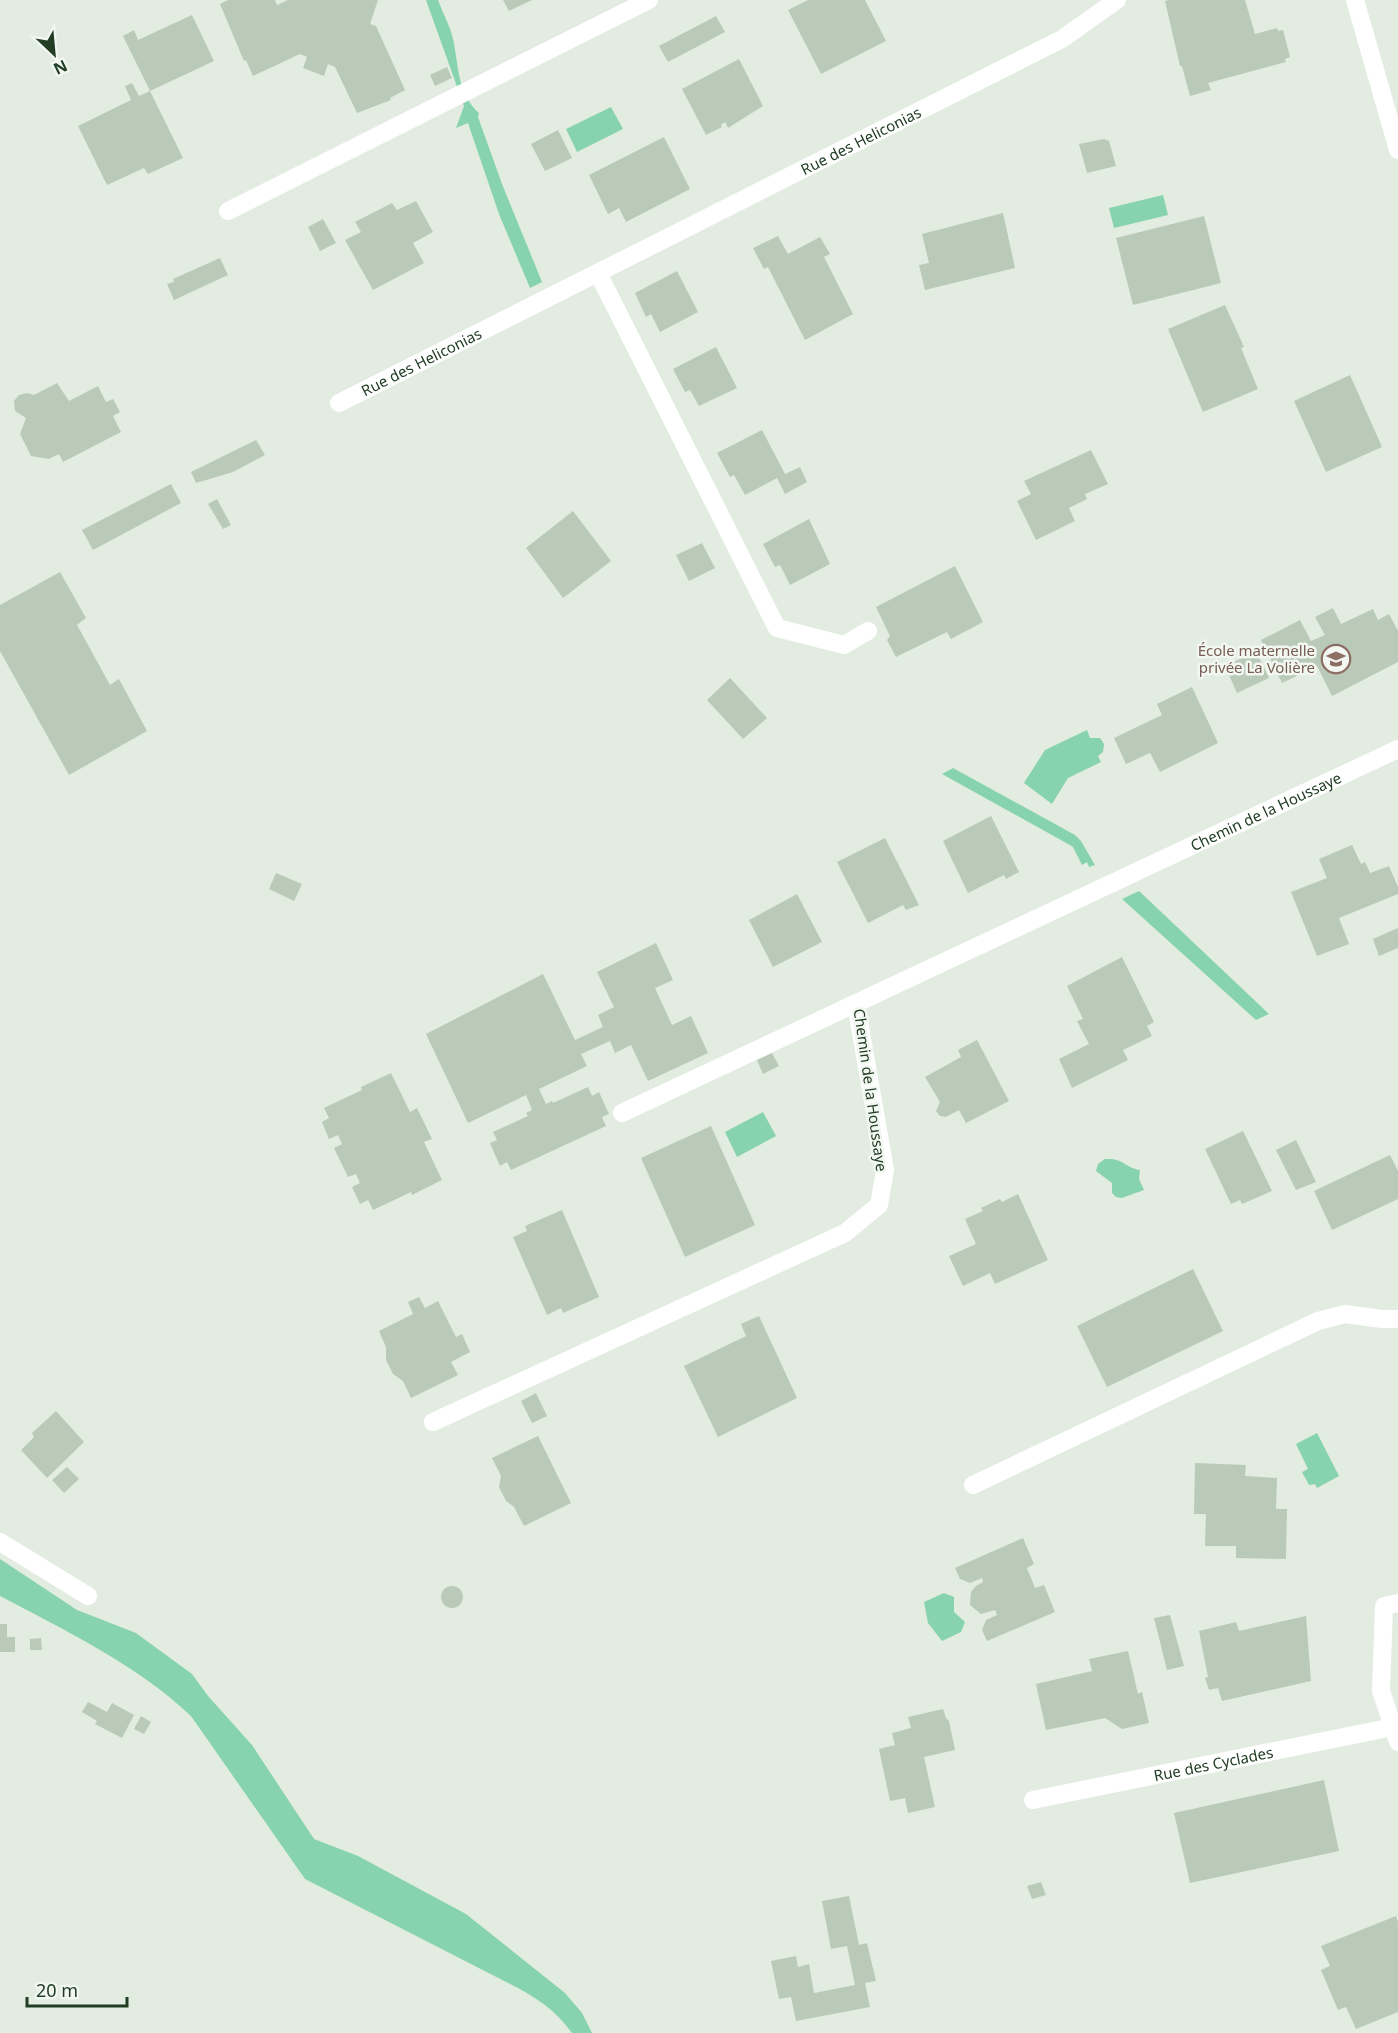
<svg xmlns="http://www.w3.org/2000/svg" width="1398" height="2033" font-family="'Noto Sans',sans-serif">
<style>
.water{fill:#87d3af}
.building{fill:#bacab9}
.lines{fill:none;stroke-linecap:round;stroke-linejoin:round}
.minor{stroke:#fff;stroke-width:18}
.labels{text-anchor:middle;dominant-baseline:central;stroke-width:5;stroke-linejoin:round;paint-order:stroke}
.street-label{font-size:15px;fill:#213d24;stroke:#f2f8f1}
.education-label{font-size:15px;fill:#785e54;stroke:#f2f8f1;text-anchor:end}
</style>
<rect width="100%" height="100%" fill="#e2ece1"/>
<g class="water">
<path d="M426,0h12c5,14 14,29 16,44 5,26 4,50 25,69l-1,4 24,67 40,98 -12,6 -31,-74 -31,-91 -12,5 8,-22z"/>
<polygon points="611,107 623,129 577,152 566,129"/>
<polygon points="1163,195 1168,215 1114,228 1109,208"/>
<polygon points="1087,730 1090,738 1100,738 1104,744 1103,752 1098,756 1101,762 1068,778 1052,804 1024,783 1045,750"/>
<polygon points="953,768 1075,835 1081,841 1095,865 1089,867 1087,862 1082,865 1073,847 1068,844 942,774"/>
<polygon points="1139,891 1269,1014 1256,1020 1122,899"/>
<polygon points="763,1112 776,1136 737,1157 725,1132"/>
<path d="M1105,1159c19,-1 19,8 35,11l-1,9 5,11 -22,8 -6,-1 -4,-4v-10l-16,-12 2,-7z"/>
<polygon points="1317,1433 1339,1476 1317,1488 1315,1484 1309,1485 1302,1472 1308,1469 1296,1444"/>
<path d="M0,1559l77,51 59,23 56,41 16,22 44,49 62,94 44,17 108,58 99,79 17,20 10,20h-20c-16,-22 -31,-32 -54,-45l-213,-109 -114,-163c-55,-52 -125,-85 -191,-120z"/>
<polygon points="944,1593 954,1597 954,1612 965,1622 961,1632 942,1641 928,1623 924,1602"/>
</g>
<g class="building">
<polygon points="228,0 275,0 277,5 288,0 378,0 370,24 376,26 405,90 390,98 391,100 357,113 335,67 328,64 324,76 303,68 307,57 300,54 253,76 246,60 244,61 220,4"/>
<polygon points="503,0 532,0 509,11"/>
<polygon points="808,0 865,0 886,41 821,74 788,10"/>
<polygon points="1169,0 1245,0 1255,34 1277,28 1278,31 1283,30 1290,57 1285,59 1286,62 1208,83 1211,90 1190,96 1182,66 1180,66 1165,1"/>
<polygon points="192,15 214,61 150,91 183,158 148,174 144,168 107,185 78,126 131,100 125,86 132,83 139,96 150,91 123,36 134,30 138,40"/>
<polygon points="716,16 725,32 668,62 659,46"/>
<polygon points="739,59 763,106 728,128 725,122 721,125 722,127 706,135 682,89"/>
<polygon points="447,67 452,78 435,86 430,75"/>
<polygon points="558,130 572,158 545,171 531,144"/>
<polygon points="664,137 690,189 626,222 619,208 608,214 589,175"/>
<polygon points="1104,139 1109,141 1116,166 1087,173 1079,144"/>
<polygon points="416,201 433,232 413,243 424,263 373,290 345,240 361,232 355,222 392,203 397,210"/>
<polygon points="1003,213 1015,268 925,290 919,265 929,263 922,234"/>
<polygon points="1204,216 1221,283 1133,305 1116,238"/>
<polygon points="323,219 336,243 320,251 308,227"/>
<polygon points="778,236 788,254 820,237 830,254 824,257 853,314 805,340 768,267 764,269 753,248"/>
<polygon points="220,258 228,275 174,300 167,284 174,282 173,279"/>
<polygon points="677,271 698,312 660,332 651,314 646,317 635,293"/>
<polygon points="1225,305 1244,347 1241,348 1258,389 1203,412 1168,329"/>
<polygon points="716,347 737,388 699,406 690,390 685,392 673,369"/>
<polygon points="1350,375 1382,447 1326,472 1294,401"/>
<polygon points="57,383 69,401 98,386 106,402 113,399 120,412 113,416 121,432 63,462 59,454 49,459 31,456 20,434 26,418 15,411 14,401 19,395 27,393 34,395"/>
<polygon points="762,430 785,474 800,467 807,482 785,494 777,478 745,495 734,475 730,477 717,453"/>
<polygon points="256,440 265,455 233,472 196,483 191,472"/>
<polygon points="1091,450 1108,484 1085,494 1087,499 1069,508 1075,521 1036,540 1017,501 1031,494 1024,481"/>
<polygon points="171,484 181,503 93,550 82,530"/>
<polygon points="217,499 231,525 223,529 208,504"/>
<polygon points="573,511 611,561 563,598 526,548"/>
<polygon points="809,519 830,564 790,585 780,565 775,567 763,544"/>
<polygon points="702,543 715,568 689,581 676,555"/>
<polygon points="955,566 983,622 951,639 947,632 896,657 887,640 890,636 876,607"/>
<polygon points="60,572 86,618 77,625 110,685 119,679 147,731 69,775 0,651 0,605"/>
<polygon points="1333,608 1341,624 1373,609 1378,620 1389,614 1398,631 1398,662 1332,696 1317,666 1282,683 1261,640 1300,620 1311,641 1325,635 1315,617"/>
<polygon points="1256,651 1269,678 1237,693 1225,666"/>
<polygon points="730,678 767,718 743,739 707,700"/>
<polygon points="1192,687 1218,743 1160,772 1150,753 1126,764 1114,738 1162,715 1157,704"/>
<polygon points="991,816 1019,872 1006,879 1004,875 968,893 943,841"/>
<polygon points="885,838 919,905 906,910 903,905 868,923 837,862"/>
<polygon points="1352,845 1361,864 1365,862 1370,873 1389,866 1398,887 1398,894 1339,918 1349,944 1317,956 1291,892 1327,878 1319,859"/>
<polygon points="276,873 302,884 294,901 269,889"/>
<polygon points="797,894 822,942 773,967 749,920"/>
<polygon points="1398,928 1398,948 1379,956 1373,939"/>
<polygon points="656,943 673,980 655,988 672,1025 691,1016 708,1053 648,1081 631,1045 615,1053 610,1041 581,1054 587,1066 539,1089 546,1104 552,1101 553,1103 588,1087 592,1096 599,1092 609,1114 602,1117 606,1126 511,1170 507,1162 500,1166 490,1143 497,1140 493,1132 528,1116 526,1113 532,1110 526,1095 468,1123 426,1034 543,974 575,1040 603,1027 598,1015 614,1007 597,972"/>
<polygon points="1122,957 1154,1022 1147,1026 1152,1036 1123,1050 1128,1060 1072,1088 1059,1059 1089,1044 1077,1021 1083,1019 1067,986"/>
<polygon points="977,1040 1009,1101 966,1123 959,1110 946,1117 940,1116 936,1111 940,1102 925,1077 961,1057 958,1050"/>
<polygon points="772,1053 779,1066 763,1074 757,1060"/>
<polygon points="391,1073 410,1112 417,1108 432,1139 424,1142 442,1180 412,1195 411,1192 373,1210 368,1200 360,1204 352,1187 360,1183 356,1174 348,1177 334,1148 342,1144 338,1135 329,1139 322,1122 329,1118 324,1108 362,1090 361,1087"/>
<polygon points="711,1126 755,1225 685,1257 641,1158"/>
<polygon points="1243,1131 1272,1191 1242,1204 1240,1200 1231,1204 1205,1149"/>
<polygon points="1296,1140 1316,1182 1296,1190 1276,1150"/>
<polygon points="1390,1155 1398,1171 1398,1199 1332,1230 1314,1191"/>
<polygon points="1018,1194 1048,1260 995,1284 990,1273 963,1286 949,1256 976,1244 965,1219 983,1211 981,1208 1000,1199 1002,1202"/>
<polygon points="562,1210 599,1297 563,1313 561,1308 547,1315 513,1237 527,1231 525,1226"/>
<polygon points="1193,1269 1223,1331 1107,1387 1077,1326"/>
<polygon points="419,1297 425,1308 438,1301 456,1337 462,1334 470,1352 451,1362 458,1375 411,1398 403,1381 393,1374 386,1360 386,1347 379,1331 413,1314 408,1302"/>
<polygon points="759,1316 797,1398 718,1437 684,1366 746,1336 741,1324"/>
<polygon points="536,1393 547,1416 532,1423 521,1401"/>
<polygon points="56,1411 84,1442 47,1478 21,1450 34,1437 32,1433"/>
<polygon points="538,1436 571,1503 524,1526 514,1507 506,1501 499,1487 501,1476 492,1458"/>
<polygon points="1195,1463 1246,1465 1245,1476 1277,1478 1276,1509 1287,1509 1286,1559 1236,1558 1236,1546 1205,1546 1206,1514 1194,1514"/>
<polygon points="67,1467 79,1479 64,1493 52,1480"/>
<polygon points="1023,1538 1034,1564 1027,1568 1035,1588 1044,1585 1055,1612 987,1641 982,1630 986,1620 997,1615 995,1610 981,1614 970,1605 971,1592 976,1586 983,1582 982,1578 970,1583 960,1579 955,1568"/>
<circle cx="452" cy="1597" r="11"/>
<polygon points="1170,1615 1184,1666 1167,1670 1154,1618"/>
<polygon points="1306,1616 1311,1681 1222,1701 1218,1688 1209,1690 1205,1678 1208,1677 1199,1631 1236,1622 1239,1631"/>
<polygon points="0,1624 7,1624 7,1637 15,1637 15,1652 0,1652"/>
<polygon points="41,1638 42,1650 30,1650 30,1639"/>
<polygon points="1128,1651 1138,1694 1142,1692 1149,1723 1122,1729 1105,1718 1046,1730 1036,1684 1092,1671 1089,1659"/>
<polygon points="88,1702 107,1712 112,1703 134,1715 122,1738 95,1724 97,1721 82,1712"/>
<polygon points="943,1709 946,1718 949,1721 955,1750 924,1757 935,1807 908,1813 905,1798 890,1801 879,1749 895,1745 892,1733 911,1728 908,1717"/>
<polygon points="141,1716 151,1722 144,1734 134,1729"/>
<polygon points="1324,1780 1339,1851 1190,1883 1174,1813"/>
<polygon points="1041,1882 1046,1895 1032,1899 1027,1886"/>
<polygon points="849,1896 859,1945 867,1943 876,1981 865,1983 870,2007 796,2021 791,1997 779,1999 771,1961 796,1956 798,1967 809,1964 814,1993 855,1985 847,1946 831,1949 822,1901"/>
<polygon points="1396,1916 1398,1922 1398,2012 1356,2029 1346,2007 1338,2010 1321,1970 1330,1966 1321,1946"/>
</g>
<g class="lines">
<g class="minor">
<polyline points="1355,0 1398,150"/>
<polyline points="228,211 649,0"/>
<polyline points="598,273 777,628 844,645 868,631"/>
<path id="s1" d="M339,403l723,-364 55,-39"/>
<path id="s2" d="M622,1113l776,-364"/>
<polyline points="433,1422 845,1233 879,1205 885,1170 856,1004"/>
<polyline points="973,1485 1318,1321 1345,1314 1382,1319 1398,1319"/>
<polyline points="0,1542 88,1596"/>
<polyline points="1398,1603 1384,1606 1381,1691 1398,1742"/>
<path id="s3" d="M1033,1800l360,-73"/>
</g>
</g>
<defs>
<g id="school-ring" transform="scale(1.5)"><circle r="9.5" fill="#f2f8f1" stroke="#8d6e63" stroke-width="1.5"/><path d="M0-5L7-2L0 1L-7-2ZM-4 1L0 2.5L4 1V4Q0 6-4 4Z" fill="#8d6e63"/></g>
</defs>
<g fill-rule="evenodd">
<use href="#school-ring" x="1336" y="659"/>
</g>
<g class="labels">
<g class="street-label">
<text stroke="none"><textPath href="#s1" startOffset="584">Rue des Heliconias</textPath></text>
<text stroke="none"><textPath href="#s1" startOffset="92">Rue des Heliconias</textPath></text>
<text stroke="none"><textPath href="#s2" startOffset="711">Chemin de la Houssaye</textPath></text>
<text transform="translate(871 1090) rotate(82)">Chemin de la Houssaye</text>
<text stroke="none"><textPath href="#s3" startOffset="184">Rue des Cyclades</textPath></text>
</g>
<g class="education-label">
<text x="1315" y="650">École maternelle<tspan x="1315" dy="17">privée La Volière</tspan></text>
</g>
</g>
<g transform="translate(54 54) rotate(154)" stroke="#f2f8f1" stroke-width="4.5" paint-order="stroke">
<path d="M0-4.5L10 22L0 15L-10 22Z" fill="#213d24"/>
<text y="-9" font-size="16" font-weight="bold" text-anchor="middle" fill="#213d24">N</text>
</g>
<path d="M27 1997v9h100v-9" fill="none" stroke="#213d24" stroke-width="3"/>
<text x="36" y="1997" font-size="18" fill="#213d24" stroke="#f2f8f1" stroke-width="4.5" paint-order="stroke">20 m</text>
</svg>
